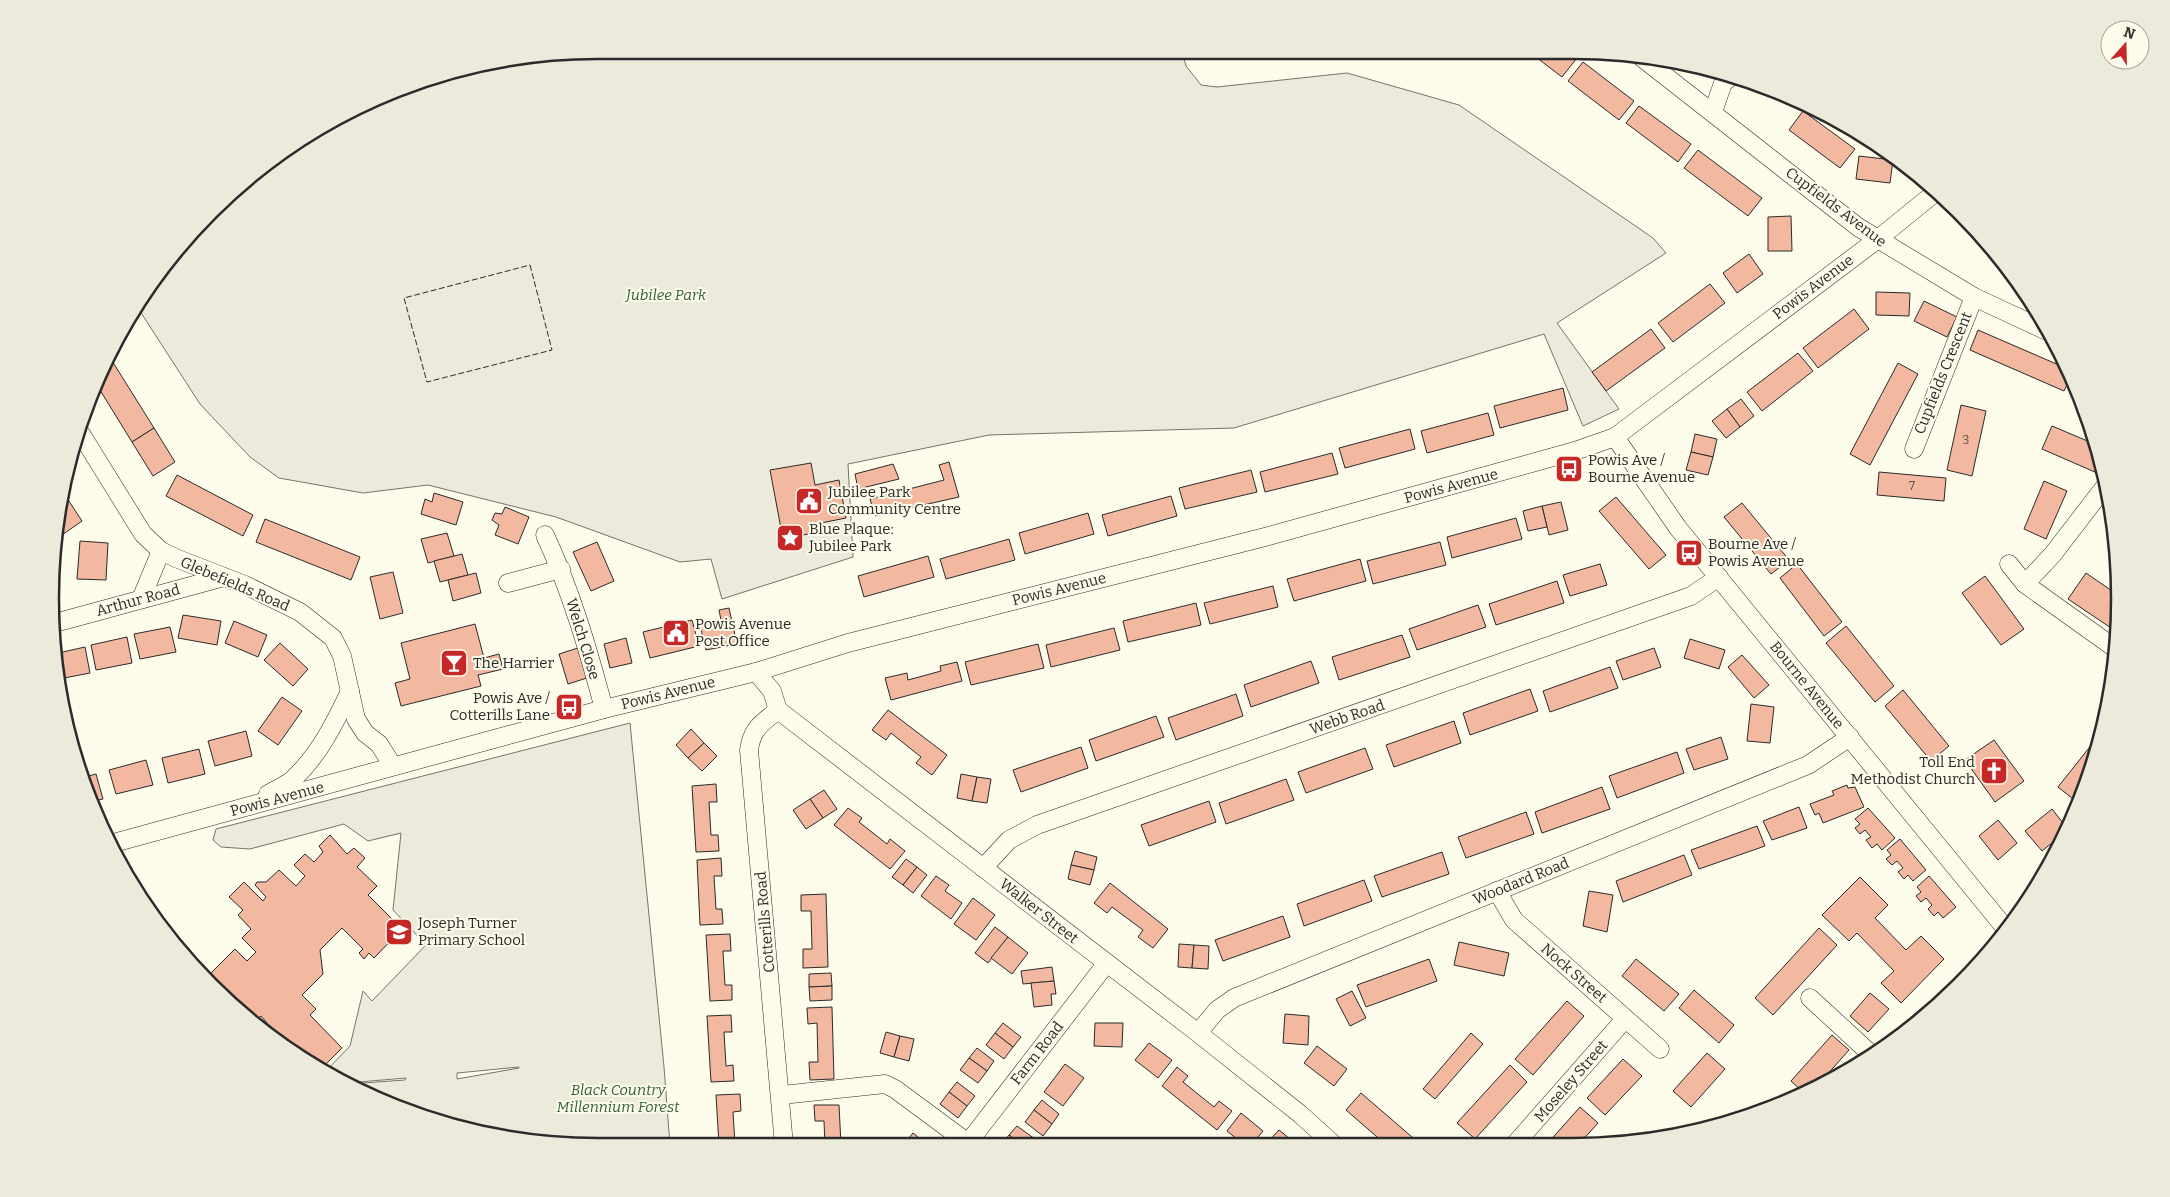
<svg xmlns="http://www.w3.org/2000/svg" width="2170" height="1197" font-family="Bitter,serif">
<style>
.green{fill:#ecebdb;stroke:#74746e;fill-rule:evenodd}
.building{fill:#f2b8a0;stroke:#2b2b2b}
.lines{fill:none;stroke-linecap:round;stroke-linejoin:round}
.minor-casing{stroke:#2b2b2b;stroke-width:19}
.minor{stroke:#fdfbea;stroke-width:18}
.fence{stroke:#2b2b2b;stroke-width:1;stroke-dasharray:6 2.5;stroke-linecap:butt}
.labels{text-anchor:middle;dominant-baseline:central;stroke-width:4;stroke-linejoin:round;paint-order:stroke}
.number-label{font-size:12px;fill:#5d4e48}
.street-label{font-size:15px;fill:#2b2b2b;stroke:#fdfbea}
.park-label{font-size:15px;font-style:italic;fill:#34623c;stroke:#fdfbea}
.poi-label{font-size:15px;fill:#2b2b2b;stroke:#fdfbea;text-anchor:start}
.rim{fill:none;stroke:#2b2b2b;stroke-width:2.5}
</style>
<rect width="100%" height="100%" fill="#fdfbea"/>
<g class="green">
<polygon points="599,50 1182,51 1186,66 1201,85 1217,87 1347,73 1459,105 1653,238 1666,253 1557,323 1619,409 1583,426 1544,334 1234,428 989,435 848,464 853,557 722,599 711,559 680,562 556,517 428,485 363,493 279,478 250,457 200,404 136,305 186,237 264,164 325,123 422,79 492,60"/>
<path d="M630,723l34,344 6,78 -107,1 -107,-18 -107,-44 56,-4 1,-2 -59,5 -23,-10 26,-27 13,-55 9,10 54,-56 -33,-35 8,-77 -33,8 -24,-17 -94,25 -29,-2 -8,-7 3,-11zM519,1067v1l-62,11v-6z"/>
</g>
<g class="building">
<polygon points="1528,51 1568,51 1577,58 1562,77"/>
<polygon points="1583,62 1634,101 1619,120 1568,81"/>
<polygon points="1639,106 1691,144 1678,162 1626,123"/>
<polygon points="1803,111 1855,149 1840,168 1789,130"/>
<polygon points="1698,150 1762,198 1748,216 1684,168"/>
<polygon points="1859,156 1893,160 1890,183 1856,179"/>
<polygon points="1791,216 1792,251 1768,251 1768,217"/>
<polygon points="1976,232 1986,243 1976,242"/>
<polygon points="1749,254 1763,274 1737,293 1723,273"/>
<polygon points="2006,263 2006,264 2016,279 2002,274"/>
<polygon points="1710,284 1725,303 1673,342 1658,323"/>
<polygon points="1876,292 1910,293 1909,316 1876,315"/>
<polygon points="1924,301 1957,317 1947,337 1914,321"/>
<polygon points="1854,309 1869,329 1818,368 1803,348"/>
<polygon points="1651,329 1665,348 1606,391 1592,372"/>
<polygon points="1978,330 2068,369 2071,376 2064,391 1970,350"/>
<polygon points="1798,353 1813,371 1762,411 1747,392"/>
<polygon points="109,356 154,428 132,442 95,382"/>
<polygon points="1898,363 1918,374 1870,465 1850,454"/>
<polygon points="1563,388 1568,410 1500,428 1494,406"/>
<polygon points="1741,399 1754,416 1740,427 1727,409"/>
<polygon points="1961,405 1986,411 1972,476 1947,470"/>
<polygon points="1727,409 1740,427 1726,438 1712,421"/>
<polygon points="1488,413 1494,435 1427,453 1421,431"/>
<polygon points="2052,426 2097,445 2104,476 2042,449"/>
<polygon points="154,428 175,462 153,476 132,442"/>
<polygon points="1410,429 1415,449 1345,468 1339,448"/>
<polygon points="1695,434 1717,439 1713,457 1691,452"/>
<polygon points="1691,452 1713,457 1708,475 1686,470"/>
<polygon points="1332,453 1338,474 1265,492 1260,472"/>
<polygon points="949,462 959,497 875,516 870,499 944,480 939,465"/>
<polygon points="811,463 815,485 839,480 846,518 821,523 823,531 783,539 770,470"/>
<polygon points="893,464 899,479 858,489 855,474"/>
<polygon points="1251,470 1257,492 1185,509 1179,488"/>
<polygon points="1879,472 1946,478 1944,501 1877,495"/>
<polygon points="177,475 253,515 243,536 166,496"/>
<polygon points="2044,481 2067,491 2046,539 2024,529"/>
<polygon points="63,492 82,521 62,535 57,528"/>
<polygon points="434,493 463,502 456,525 421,514 425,499 432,502"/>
<polygon points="1171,496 1177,516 1108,536 1102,515"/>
<polygon points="1616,497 1666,555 1649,569 1599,511"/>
<polygon points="1561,502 1568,530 1549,535 1542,506"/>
<polygon points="1742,503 1789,560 1771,574 1724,517"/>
<polygon points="1542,506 1547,527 1528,531 1523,511"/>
<polygon points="505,507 529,517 518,544 495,535 499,525 492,520 495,513 502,514"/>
<polygon points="1088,513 1094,534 1025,554 1019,533"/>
<polygon points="1516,518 1522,539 1452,558 1447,537"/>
<polygon points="265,519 360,557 351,580 256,542"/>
<polygon points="447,533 454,556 428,563 421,539"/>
<polygon points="1009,539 1015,560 946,579 940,559"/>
<polygon points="80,541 108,543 106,580 77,579"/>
<polygon points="597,542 614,581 591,591 573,552"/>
<polygon points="1440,542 1446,565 1373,584 1367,561"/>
<polygon points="462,554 468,575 440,582 434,561"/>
<polygon points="928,556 934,577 864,597 858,576"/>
<polygon points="1360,559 1366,581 1294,601 1287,579"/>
<polygon points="1600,564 1607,585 1570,596 1563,575"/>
<polygon points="1797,564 1842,622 1824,636 1780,578"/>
<polygon points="393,572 403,613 380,619 370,577"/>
<polygon points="476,573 481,593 453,601 448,580"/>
<polygon points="2086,573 2118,595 2117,619 2111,628 2068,599"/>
<polygon points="1985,576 2024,629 2001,645 1962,593"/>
<polygon points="1557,581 1564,603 1496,625 1489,604"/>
<polygon points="1273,586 1278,607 1210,624 1204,603"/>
<polygon points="1196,603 1201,625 1128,642 1123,621"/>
<polygon points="1478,605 1486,627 1417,650 1409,629"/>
<polygon points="729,608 737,644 706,650 700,625 721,620 719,610"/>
<polygon points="183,615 221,621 217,645 178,638"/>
<polygon points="692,620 699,646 650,658 643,632"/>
<polygon points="234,621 267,635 258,657 225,643"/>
<polygon points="475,624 484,658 499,654 503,669 478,675 481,686 401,706 395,683 410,679 401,643"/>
<polygon points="1846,626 1894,686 1875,702 1826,643"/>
<polygon points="170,627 176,652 140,659 134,634"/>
<polygon points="1114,628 1120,650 1051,667 1046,645"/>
<polygon points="1402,635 1410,657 1339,680 1332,657"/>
<polygon points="127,637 132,663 96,670 91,645"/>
<polygon points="626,638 632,663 610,668 604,644"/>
<polygon points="1690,639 1725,650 1719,669 1684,658"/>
<polygon points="280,643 308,669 293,686 264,660"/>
<polygon points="1038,644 1044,668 971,685 965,662"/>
<polygon points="85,647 90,673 59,679 54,654"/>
<polygon points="581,647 590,677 568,684 559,654"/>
<polygon points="1654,648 1661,667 1623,680 1616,661"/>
<polygon points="1742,655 1769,685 1754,698 1728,667"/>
<polygon points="1311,661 1319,683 1251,707 1244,685"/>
<polygon points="957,662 962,681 891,700 885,678 907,673 908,680 941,671 940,666"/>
<polygon points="1610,667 1618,688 1550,712 1543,691"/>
<polygon points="1530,689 1538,711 1470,735 1463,713"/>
<polygon points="1903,690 1949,746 1931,761 1885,706"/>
<polygon points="1236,694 1243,716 1176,740 1168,718"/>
<polygon points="282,697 302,711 278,745 258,731"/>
<polygon points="1751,704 1774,707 1770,743 1747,741"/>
<polygon points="888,710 947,755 932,775 916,763 921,757 891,733 886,740 872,730"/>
<polygon points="1156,716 1164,737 1096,761 1089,740"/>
<polygon points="1454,721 1461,743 1394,767 1386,745"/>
<polygon points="691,729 704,743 688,758 676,745"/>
<polygon points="246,731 252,756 215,766 208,741"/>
<polygon points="2100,734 2091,775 2078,803 2058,787"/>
<polygon points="1721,737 1728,759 1694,770 1686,749"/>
<polygon points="1994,740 2024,781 1995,802 1965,760"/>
<polygon points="704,743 717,756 702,771 688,758"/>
<polygon points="1081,747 1088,768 1021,792 1013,770"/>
<polygon points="1365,748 1373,769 1306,793 1298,772"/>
<polygon points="199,749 205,774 168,783 162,758"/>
<polygon points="1677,752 1684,773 1617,798 1609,776"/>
<polygon points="146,760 153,785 116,794 109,770"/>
<polygon points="96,774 103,799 90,802 81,778"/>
<polygon points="961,774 977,777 972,801 957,798"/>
<polygon points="977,777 991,779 987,803 972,801"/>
<polygon points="1286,779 1294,800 1226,824 1219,803"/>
<polygon points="716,784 717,802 709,802 711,835 718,835 719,851 696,852 692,786"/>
<polygon points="1847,785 1848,788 1855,787 1864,807 1823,823 1819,813 1815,815 1810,804 1834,795 1832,791"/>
<polygon points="1602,787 1610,809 1542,833 1535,812"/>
<polygon points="824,790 837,809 823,818 810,799"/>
<polygon points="810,799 823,818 806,829 793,810"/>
<polygon points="1209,801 1216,822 1149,846 1141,825"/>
<polygon points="1799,807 1807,828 1772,840 1763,821"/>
<polygon points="848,808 862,818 859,822 887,844 890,839 905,851 890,869 834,825"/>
<polygon points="1868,808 1895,838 1882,850 1877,844 1872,848 1866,840 1871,837 1865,830 1860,834 1855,828 1860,824 1855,819"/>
<polygon points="2052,809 2067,828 2064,833 2042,851 2025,831"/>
<polygon points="1526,812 1534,834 1466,858 1458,837"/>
<polygon points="1998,820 2017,843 1998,860 1979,836"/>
<polygon points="1757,826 1765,846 1699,869 1691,850"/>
<polygon points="330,835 347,854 354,848 365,858 357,867 377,886 368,895 402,929 374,958 369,953 364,959 359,953 363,949 342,928 320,950 323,974 302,995 316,1009 310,1015 342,1048 320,1070 264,1033 260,1030 267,1023 261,1016 254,1024 206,978 235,949 247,961 256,952 242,938 251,929 238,915 243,910 229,897 244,882 263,901 266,897 255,885 257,882 266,882 279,870 296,886 305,876 294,865 305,854 314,862 323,852 319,846"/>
<polygon points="1900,839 1926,870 1913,881 1908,875 1904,879 1898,872 1903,868 1897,861 1892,865 1886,859 1891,855 1887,850"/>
<polygon points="1075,851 1097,857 1094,870 1071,865"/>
<polygon points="1442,852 1449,874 1382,897 1374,876"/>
<polygon points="1684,855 1692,875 1623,902 1616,881"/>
<polygon points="721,858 722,876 714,876 716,909 722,909 723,924 700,925 697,860"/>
<polygon points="906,859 917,867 903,885 892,877"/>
<polygon points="1071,865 1094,870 1090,885 1068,879"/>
<polygon points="917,867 927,875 913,893 903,885"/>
<polygon points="936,876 949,885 945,891 962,903 951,919 921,896"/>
<polygon points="1929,876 1956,907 1943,918 1938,912 1934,916 1928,909 1932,905 1926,898 1921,902 1916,896 1921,892 1917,887"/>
<polygon points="1860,877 1888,905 1875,918 1906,950 1921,936 1944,959 1901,1003 1881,983 1894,971 1857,933 1849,941 1822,915"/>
<polygon points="1364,880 1372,901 1304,926 1297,904"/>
<polygon points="1110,883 1168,929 1153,948 1138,937 1143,930 1112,907 1107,913 1094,903"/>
<polygon points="1589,891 1613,895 1607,932 1583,926"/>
<polygon points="826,894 828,967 803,968 803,949 812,949 811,911 801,911 801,895"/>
<polygon points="973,898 995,915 976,940 954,924"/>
<polygon points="1283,916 1290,937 1223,961 1215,940"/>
<polygon points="995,927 1008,937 988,963 975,953"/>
<polygon points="1819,928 1837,945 1773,1015 1755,998"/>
<polygon points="730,934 731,951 723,951 725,985 732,985 732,1000 710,1001 706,935"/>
<polygon points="1008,937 1028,953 1012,974 991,958"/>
<polygon points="1459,942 1509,953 1504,976 1454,965"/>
<polygon points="1179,944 1194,945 1192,968 1178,967"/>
<polygon points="1194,945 1209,946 1208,969 1192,968"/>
<polygon points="1429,959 1437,981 1366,1007 1357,985"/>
<polygon points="1636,959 1679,994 1664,1011 1622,976"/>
<polygon points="1052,967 1054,981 1023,984 1021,971"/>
<polygon points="831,973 832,986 809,987 809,974"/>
<polygon points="1054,981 1056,994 1051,994 1052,1005 1034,1007 1031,983"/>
<polygon points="832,986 832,1000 810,1001 809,987"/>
<polygon points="1694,990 1734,1025 1719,1043 1679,1008"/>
<polygon points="1352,991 1366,1018 1350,1026 1336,999"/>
<polygon points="1870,993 1889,1009 1868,1032 1850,1016"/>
<polygon points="1567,1001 1584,1016 1533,1075 1515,1059"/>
<polygon points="832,1007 834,1079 810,1080 809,1062 818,1062 817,1023 808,1024 807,1008"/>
<polygon points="1285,1014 1309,1016 1308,1045 1283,1043"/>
<polygon points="731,1015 732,1032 724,1032 726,1066 733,1065 734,1081 711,1082 707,1016"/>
<polygon points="1003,1023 1021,1037 1013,1047 995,1033"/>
<polygon points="1095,1023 1123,1023 1122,1047 1094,1046"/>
<polygon points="886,1032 900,1036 894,1057 880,1053"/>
<polygon points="995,1033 1013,1047 1004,1059 986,1045"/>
<polygon points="1471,1033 1483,1044 1435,1099 1423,1089"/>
<polygon points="1832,1035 1849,1050 1817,1086 1804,1093 1791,1081"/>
<polygon points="900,1036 914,1039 909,1061 894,1057"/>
<polygon points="1149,1043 1172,1060 1158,1078 1135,1060"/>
<polygon points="1317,1046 1347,1069 1334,1086 1304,1063"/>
<polygon points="977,1048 994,1061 987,1071 969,1058"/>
<polygon points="1707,1053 1725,1069 1691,1107 1673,1091"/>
<polygon points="969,1058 987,1071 978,1083 960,1070"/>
<polygon points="1623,1059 1642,1076 1605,1115 1587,1098"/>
<polygon points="1065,1064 1084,1078 1063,1106 1044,1092"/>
<polygon points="1510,1065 1527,1082 1475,1139 1457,1123"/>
<polygon points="1177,1067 1188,1076 1183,1082 1214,1107 1219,1101 1232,1111 1217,1130 1162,1086"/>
<polygon points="957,1082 975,1096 967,1106 949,1092"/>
<polygon points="949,1092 967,1106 958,1118 940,1104"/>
<polygon points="1361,1093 1419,1143 1384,1143 1346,1110"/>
<polygon points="740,1094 741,1111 733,1112 735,1145 742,1145 719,1145 716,1095"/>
<polygon points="1775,1097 1784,1104 1764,1110"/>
<polygon points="1042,1100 1059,1114 1052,1124 1034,1110"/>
<polygon points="814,1105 839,1105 841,1145 825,1145 824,1121 815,1121"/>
<polygon points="1580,1107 1598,1123 1580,1143 1548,1143"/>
<polygon points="1034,1110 1052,1124 1043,1136 1025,1122"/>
<polygon points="1241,1113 1263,1131 1252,1144 1243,1144 1227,1131"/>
<polygon points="1017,1126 1035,1139 1031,1144 1021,1144 1009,1135"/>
<polygon points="1279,1130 1295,1143 1272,1144 1269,1141"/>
<polygon points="913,1133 924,1142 922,1145 903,1145"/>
<polygon points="1009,1135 1021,1144 1002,1144"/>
</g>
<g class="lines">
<g class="minor-casing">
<g id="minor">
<polyline points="1641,57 1858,227 1974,297 2049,332"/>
<polyline points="1713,112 1723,83 1732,76"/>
<polyline points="78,429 143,534 161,551 178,559 245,585 300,612 333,638 342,656 356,719 365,733 379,744 393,766"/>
<polyline points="1615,437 1678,528 2006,929"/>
<polyline points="1914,449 1974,297"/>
<polyline points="2106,485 2053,554 2025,584 2116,649"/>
<path d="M545,535c26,56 43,114 59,174"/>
<polyline points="2009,564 2025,584"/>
<polyline points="508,583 561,569"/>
<polyline points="141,599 161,551"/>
<polyline points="51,624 224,577"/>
<polyline points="756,672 772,691 778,710 1198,1033 1300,1114 1332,1143"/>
<path d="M778,710c-16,13 -26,18 -29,40l35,395"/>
<path d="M268,794c7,-4 16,-8 23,-13 27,-24 44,-58 59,-90"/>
<polyline points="110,844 604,709 756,672 848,643 1265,537 1575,451 1615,437 1878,239 1937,191"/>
<polyline points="983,868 1009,840 1037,825 1691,596 1719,577"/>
<polyline points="1497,891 1514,920 1660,1049"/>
<polyline points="1810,998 1873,1056"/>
<polyline points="1198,1033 1217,1010 1234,998 1808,765 1850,737"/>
<polyline points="782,1095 885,1084 895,1089 968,1143 1106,964"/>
<polyline points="1516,1143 1625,1019"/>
</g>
</g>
<use href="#minor" class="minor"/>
<polygon class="fence" points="530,265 552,350 427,382 404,298"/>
</g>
<defs>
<g id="bus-square" transform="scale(1.4375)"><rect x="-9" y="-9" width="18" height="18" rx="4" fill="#c62828" stroke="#fdfbea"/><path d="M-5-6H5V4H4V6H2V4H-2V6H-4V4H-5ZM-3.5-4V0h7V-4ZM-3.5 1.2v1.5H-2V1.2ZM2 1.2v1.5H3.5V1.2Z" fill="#fff"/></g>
<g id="civic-square" transform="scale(1.4375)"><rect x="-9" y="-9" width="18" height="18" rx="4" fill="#c62828" stroke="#fdfbea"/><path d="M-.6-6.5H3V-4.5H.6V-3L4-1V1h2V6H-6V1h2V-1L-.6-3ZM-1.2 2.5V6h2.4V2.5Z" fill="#fff"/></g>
<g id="sight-square" transform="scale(1.4375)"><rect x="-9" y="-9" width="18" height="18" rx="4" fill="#c62828" stroke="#fdfbea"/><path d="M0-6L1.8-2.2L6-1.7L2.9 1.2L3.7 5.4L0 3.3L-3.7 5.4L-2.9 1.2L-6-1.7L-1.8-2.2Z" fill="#fff"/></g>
<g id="bar-square" transform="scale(1.4375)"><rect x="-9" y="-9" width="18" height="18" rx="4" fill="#c62828" stroke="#fdfbea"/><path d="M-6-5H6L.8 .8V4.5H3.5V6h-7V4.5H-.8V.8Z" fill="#fff"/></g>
<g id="church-square" transform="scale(1.4375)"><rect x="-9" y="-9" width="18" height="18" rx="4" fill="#c62828" stroke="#fdfbea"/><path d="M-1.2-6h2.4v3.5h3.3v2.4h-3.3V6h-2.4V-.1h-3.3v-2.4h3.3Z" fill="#fff"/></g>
<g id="school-square" transform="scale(1.4375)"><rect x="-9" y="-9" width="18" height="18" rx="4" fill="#c62828" stroke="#fdfbea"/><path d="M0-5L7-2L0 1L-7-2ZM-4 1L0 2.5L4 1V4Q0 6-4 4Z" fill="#fff"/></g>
</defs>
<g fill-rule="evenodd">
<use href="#bus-square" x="1569" y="469"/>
<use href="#civic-square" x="809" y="501"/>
<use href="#sight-square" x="790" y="538"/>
<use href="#bus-square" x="1689" y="553"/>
<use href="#civic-square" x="676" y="633"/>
<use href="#bar-square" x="454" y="663"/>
<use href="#bus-square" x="569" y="707"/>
<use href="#church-square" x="1994" y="771"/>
<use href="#school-square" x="399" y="932"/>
</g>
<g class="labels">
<g class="number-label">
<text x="1966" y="440">3</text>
<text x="1912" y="486">7</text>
</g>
<g class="street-label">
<text transform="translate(1836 207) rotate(37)">Cupfields Avenue</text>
<text transform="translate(1813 287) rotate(-37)">Powis Avenue</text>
<text transform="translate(1943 373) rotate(-68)">Cupfields Crescent</text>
<text transform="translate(1451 486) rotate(-15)">Powis Avenue</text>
<text transform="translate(235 584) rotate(23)">Glebefields Road</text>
<text transform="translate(1059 589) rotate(-14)">Powis Avenue</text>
<text transform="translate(138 600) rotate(-15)">Arthur Road</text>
<text transform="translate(583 639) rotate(73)">Welch Close</text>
<text transform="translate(1807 685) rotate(51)">Bourne Avenue</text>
<text transform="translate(668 693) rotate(-14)">Powis Avenue</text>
<text transform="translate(1347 717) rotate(-19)">Webb Road</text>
<text transform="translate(277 799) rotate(-15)">Powis Avenue</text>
<text transform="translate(1521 881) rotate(-22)">Woodard Road</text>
<text transform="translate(1039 911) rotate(38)">Walker Street</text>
<text transform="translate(765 922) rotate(-95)">Cotterills Road</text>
<text transform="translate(1574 973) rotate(41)">Nock Street</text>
<text transform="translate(1037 1053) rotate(-52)">Farm Road</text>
<text transform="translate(1571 1081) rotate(-49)">Moseley Street</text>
</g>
<g class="park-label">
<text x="666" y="295">Jubilee Park</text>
<text x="618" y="1090">Black Country<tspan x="618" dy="17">Millennium Forest</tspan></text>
</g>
<g class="poi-label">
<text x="1588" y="460">Powis Ave /<tspan x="1588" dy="17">Bourne Avenue</tspan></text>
<text x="828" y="492">Jubilee Park<tspan x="828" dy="17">Community Centre</tspan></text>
<text x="809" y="529">Blue Plaque:<tspan x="809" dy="17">Jubilee Park</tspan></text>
<text x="1708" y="544">Bourne Ave /<tspan x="1708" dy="17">Powis Avenue</tspan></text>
<text x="695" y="624">Powis Avenue<tspan x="695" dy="17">Post Office</tspan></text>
<text x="473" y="663">The Harrier</text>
<text x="550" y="698" text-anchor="end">Powis Ave /<tspan x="550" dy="17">Cotterills Lane</tspan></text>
<text x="1975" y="762" text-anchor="end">Toll End<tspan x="1975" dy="17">Methodist Church</tspan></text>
<text x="418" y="923">Joseph Turner<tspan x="418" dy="17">Primary School</tspan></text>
</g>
</g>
<path d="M0 0H2170V1197H0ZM598 59H1572A539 539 0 0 1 2111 598V599A539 539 0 0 1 1572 1138H598A539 539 0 0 1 59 599V598A539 539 0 0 1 598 59Z" fill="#eceadb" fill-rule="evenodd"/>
<path class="rim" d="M598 59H1572A539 539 0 0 1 2111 598V599A539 539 0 0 1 1572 1138H598A539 539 0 0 1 59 599V598A539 539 0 0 1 598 59Z"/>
<g transform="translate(2125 45) rotate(20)"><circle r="24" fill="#fdfbea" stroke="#a9a89e"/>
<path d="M0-4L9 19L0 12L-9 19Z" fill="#c62828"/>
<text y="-8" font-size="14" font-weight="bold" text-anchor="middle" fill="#2b2b2b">N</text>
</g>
</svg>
